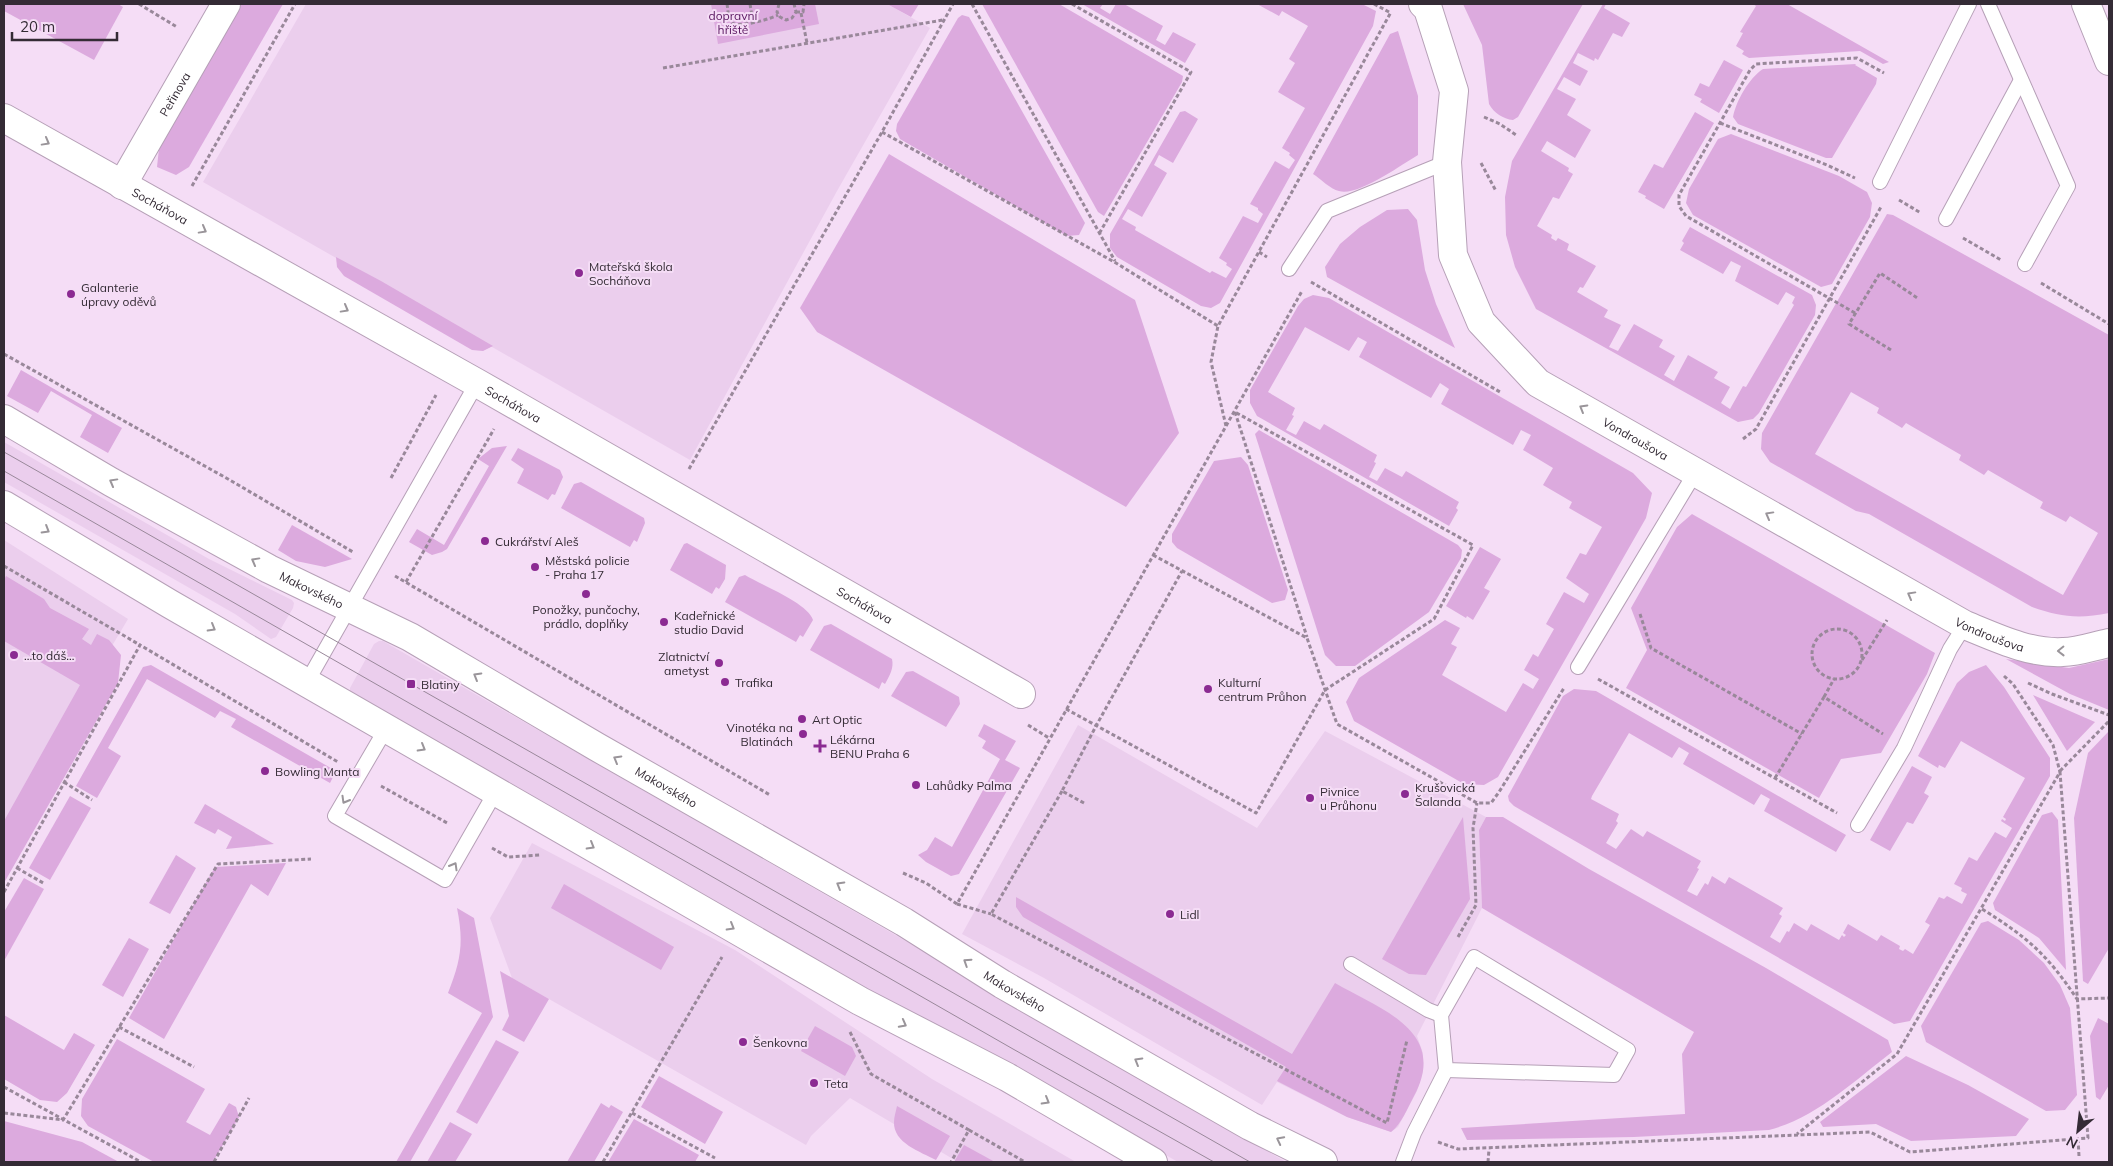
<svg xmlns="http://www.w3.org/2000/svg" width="2113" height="1166" font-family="Mulish,sans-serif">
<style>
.built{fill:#ebceed}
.green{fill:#dcaade;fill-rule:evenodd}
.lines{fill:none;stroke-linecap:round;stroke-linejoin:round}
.lane-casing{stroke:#b6a0b7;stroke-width:16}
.street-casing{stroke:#b6a0b7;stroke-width:30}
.secondary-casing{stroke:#b6a0b7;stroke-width:30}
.path{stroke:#99889a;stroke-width:3;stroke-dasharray:4 2.5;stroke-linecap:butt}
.lane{stroke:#fff;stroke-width:14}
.street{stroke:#fff;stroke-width:28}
.secondary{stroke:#fff;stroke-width:28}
.tram{stroke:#99889a;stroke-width:1}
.oneway{stroke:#9a959a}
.poi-dot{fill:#8b2a92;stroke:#f5ddf6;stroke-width:2}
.labels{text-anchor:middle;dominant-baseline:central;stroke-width:4;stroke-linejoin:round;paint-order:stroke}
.park-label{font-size:12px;fill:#5b1961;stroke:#f5ddf6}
.street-label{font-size:12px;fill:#342b35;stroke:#f5ddf6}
.poi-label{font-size:12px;fill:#342b35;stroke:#f5ddf6;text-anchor:start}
</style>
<rect width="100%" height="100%" fill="#f5ddf6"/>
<g class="built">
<polygon points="306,4 887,4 930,28 837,191 690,460 203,182"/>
<polygon points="4,442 209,559 292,600 294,603 293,608 276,637 271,639 235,614 4,482"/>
<polygon points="4,540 128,619 4,827"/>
<polygon points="379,641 383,641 904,940 1286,1162 1178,1162 985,1052 873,994 350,692 350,688 374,644"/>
<polygon points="1078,725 1257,828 1325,731 1486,817 1479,830 1482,908 1417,1036 1423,1053 1423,1071 1417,1091 1398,1127 1391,1132 1347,1117 1277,1082 1262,1105 1044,978 962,934"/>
<polygon points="532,843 735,950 932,1079 1076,1162 958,1162 850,1098 811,1136 806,1145 512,978 490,918"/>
</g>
<g class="green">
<polygon points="4,4 118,4 123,7 94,60 4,11"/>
<polygon points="237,4 283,4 189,167 176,175 157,167 160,139"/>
<polygon points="711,4 815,4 819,24 718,44"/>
<polygon points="887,4 919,4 911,17"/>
<polygon points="982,4 1059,4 1183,76 1182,82 1104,216 1098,212"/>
<polygon points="1082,4 1103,4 1100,8 1110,14 1116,4 1124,4 1163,26 1156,40 1165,45 1173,32 1196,44 1185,63"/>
<polygon points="1257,4 1362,4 1376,11 1373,26 1220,303 1211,308 1201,306 1117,257 1110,248 1110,234 1180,112 1185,111 1198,119 1173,163 1159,155 1154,165 1167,173 1142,217 1128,209 1122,219 1136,227 1135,230 1210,273 1212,271 1226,278 1232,269 1226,265 1227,263 1219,258 1243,216 1258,223 1263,214 1258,210 1258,208 1250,204 1275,161 1289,169 1295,160 1289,155 1290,153 1282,148 1305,108 1278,92 1295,63 1289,59 1308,26 1282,11 1279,16"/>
<path d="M1463,4h120l-65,113 -5,3c-10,-1 -19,-7 -24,-16l-7,-59z"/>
<polygon points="1603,4 1606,4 1604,8 1630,23 1622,37 1613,33 1598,60 1595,58 1594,61 1578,53 1573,63 1588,71 1580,86 1564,77 1557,89 1576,99 1567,115 1591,130 1575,158 1547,141 1541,151 1569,168 1568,171 1573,174 1559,199 1553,197 1537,226 1552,235 1551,238 1556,241 1558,238 1569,244 1567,250 1596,266 1583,288 1580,287 1577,292 1608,310 1604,317 1621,325 1609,347 1618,351 1634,324 1663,340 1659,347 1675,356 1664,375 1674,381 1688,355 1718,372 1714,378 1730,387 1721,403 1730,409 1743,386 1746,387 1794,305 1792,303 1795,297 1786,292 1778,305 1735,281 1741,266 1731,261 1723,274 1680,250 1684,243 1682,241 1690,227 1812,295 1816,305 1815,315 1759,413 1753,419 1738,422 1536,309 1515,267 1506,235 1505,197 1512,161"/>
<polygon points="1753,4 1787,4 1889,62 1883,64 1860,51 1749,58 1742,54 1744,51 1736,46 1743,33 1740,32 1756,6"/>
<polygon points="962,15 969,17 1085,223 1079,235 1067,236 900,139 896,131 897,124 958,18"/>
<path d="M1398,31l20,65v59c-17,10 -61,42 -79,36 -9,-2 -18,-12 -26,-17l77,-140z"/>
<polygon points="1724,60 1743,70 1719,113 1700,102 1702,99 1694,95 1700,83 1709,87"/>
<path d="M1856,64l-1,1 22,13 -1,6 -44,74h-6l-88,-34 -5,-7c3,-16 16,-39 30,-48z"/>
<polygon points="1695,112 1714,123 1664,209 1645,198 1646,196 1638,192 1654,164 1663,168"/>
<polygon points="1731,134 1839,176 1867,192 1872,203 1870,217 1832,284 1821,287 1693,215 1686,203 1689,189 1718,139"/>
<polygon points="889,154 1135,300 1179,433 1126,507 817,332 800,308"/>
<polygon points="1408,209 1417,220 1425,270 1436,304 1455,348 1327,277 1325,267 1340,244 1360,227 1387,210"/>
<path d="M1887,214l6,1 216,120v278c-30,6 -49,4 -77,-6l-163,-93 -13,-3 -86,-49 -9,-13 1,-16zM1851,392l28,16 -2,5 25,15 4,-5 55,32 -2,5 25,15 4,-5 55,32 -3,6 26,14 4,-6 28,17 -35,62 -248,-141z"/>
<polygon points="336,257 381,281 493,346 483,351 472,350 344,276 337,267"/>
<polygon points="1313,295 1329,298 1633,473 1652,493 1646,518 1498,777 1484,785 1464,784 1354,721 1346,702 1359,678 1445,620 1460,628 1451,644 1457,647 1442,675 1506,712 1523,683 1533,689 1539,679 1524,670 1533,654 1538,657 1554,629 1546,624 1564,592 1584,603 1589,594 1566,578 1580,553 1586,555 1602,527 1569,508 1572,502 1543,485 1553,468 1523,450 1531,435 1521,430 1513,445 1441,404 1449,389 1440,383 1431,398 1359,357 1367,342 1358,337 1349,351 1305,327 1268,392 1295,408 1292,415 1294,416 1286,430 1296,435 1304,421 1320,430 1324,424 1377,455 1374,462 1376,463 1369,477 1377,481 1385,468 1402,477 1406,471 1459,502 1456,508 1458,510 1449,526 1257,416 1250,403 1250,390 1298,306 1304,299"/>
<polygon points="21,370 122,428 108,453 80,437 92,415 51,391 38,413 7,396"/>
<polygon points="1259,430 1458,545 1462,550 1461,558 1429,612 1355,666 1336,666 1325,655 1255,434"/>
<polygon points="507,446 447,549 442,552 432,555 409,542 417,529 444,545 489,466 478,459 492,448"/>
<polygon points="518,448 560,470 563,477 555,495 552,494 548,500 517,483 524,469 511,460"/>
<polygon points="1241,457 1248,465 1288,590 1285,600 1272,603 1177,548 1172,542 1172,534 1214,461"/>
<polygon points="581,482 644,518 645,523 637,542 634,540 630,547 561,508 574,484"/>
<polygon points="1692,514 1935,653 1927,674 1881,753 1841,759 1819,798 1626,688 1647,650 1631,608 1677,527"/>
<polygon points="292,525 352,559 325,567 296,561 278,550"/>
<polygon points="687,543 726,565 725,579 719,589 716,587 712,594 670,570 684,544"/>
<polygon points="1480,547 1501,559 1484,588 1490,591 1473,620 1467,616 1466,618 1446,606"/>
<path d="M745,575c16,10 63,28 68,45l-10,17 -3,-2 -4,7 -71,-40 14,-25z"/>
<polygon points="6,576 44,599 50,608 89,629 82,639 91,645 97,634 109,640 121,655 118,683 4,883 4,821 80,685 4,641 4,580"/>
<path d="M831,624l61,35c2,9 -2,16 -7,25l-3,-2 -3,7 -69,-39 14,-24z"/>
<polygon points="2006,659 2069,668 2109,659 2109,710 2070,694"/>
<polygon points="151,665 336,771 330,783 231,727 236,719 220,711 215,718 147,679 108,748 121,756 97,798 76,786 143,667"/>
<polygon points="1986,665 2004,687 2050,758 2050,776 1910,1021 1894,1024 1514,806 1509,801 1508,796 1563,696 1574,689 1596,691 1846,835 1836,852 1764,811 1770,799 1761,794 1754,805 1683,764 1689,753 1679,747 1672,758 1629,733 1592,796 1591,799 1619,814 1616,821 1618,823 1606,843 1616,849 1631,829 1643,837 1647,831 1701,861 1697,868 1699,869 1687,891 1697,896 1705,883 1708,885 1712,876 1725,884 1729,877 1783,908 1779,914 1782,916 1770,937 1780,943 1787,931 1789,932 1794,923 1807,931 1811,924 1839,940 1842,935 1844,937 1846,935 1843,933 1848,924 1877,941 1881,935 1900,946 1899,949 1903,951 1905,949 1913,954 1930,925 1925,922 1939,897 1944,899 1947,896 1962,904 1967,894 1961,891 1962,888 1954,884 1969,857 1977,861 1995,832 2006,838 2012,828 2001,821 2002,819 2005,821 2006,819 2003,817 2025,778 1961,741 1945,768 1939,765 1938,768 1918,756 1957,683 1969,672"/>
<polygon points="913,671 959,697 960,704 946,727 891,696 906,672"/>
<polygon points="2033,695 2095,722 2067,751"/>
<polygon points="984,724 1016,741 1005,760 1020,768 959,874 951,876 926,862 918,855 927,850 935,837 952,847 1000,759 982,748 986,741 978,736"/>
<polygon points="2109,731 2109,948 2088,984 2083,981 2074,818 2088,753"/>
<polygon points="1912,766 1932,777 1924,793 1929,796 1913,824 1907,822 1890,851 1870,840"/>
<polygon points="70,796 91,808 50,880 29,868"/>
<polygon points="205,804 274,844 226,849 232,837 218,829 215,834 194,823"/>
<polygon points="2052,812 2058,820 2066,970 2039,938 1995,910 1993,903 2042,815"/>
<polygon points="1463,817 1470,899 1426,975 1409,974 1382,959"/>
<path d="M1486,817h17l86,52 177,99 122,72 4,12c-38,29 -76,66 -123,78l-135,7 -167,3 -6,-12 224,-14 -3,-60 12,-22 -212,-124 -3,-78z"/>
<polygon points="176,855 196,868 170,914 149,903"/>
<polygon points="286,863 268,896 251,884 164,1039 129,1018 215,867"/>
<polygon points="24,878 44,889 4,961 4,912"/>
<polygon points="564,884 674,947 661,970 551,908"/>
<path d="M1016,897l276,157 43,-71c45,26 114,48 79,113 -7,13 -12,27 -23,36l-44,-15 -70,-36 9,-14 -263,-150 -7,-10z"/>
<path d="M457,908l17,10 19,99 -83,145h-14l86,-149 -34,-20c13,-33 16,-50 9,-85z"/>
<polygon points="1988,921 2019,940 2044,963 2060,985 2070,1008 2077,1095 2065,1110 2046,1111 1926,1042 1921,1026 1981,923"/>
<polygon points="129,938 149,949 123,997 102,985"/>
<polygon points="500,971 549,999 524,1042 502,1030 509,1016"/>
<polygon points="4,1015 64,1050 74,1033 95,1045 67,1093 57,1102 40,1100 4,1079"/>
<polygon points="2098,1018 2109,1024 2109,1085 2100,1100 2096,1097 2090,1036"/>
<polygon points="815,1026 852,1047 856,1056 845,1076 801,1051"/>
<polygon points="117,1039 205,1089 186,1122 210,1135 229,1103 236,1107 239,1117 213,1162 154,1162 88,1126 81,1116 82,1099"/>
<polygon points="496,1040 519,1052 477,1124 456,1112"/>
<polygon points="1906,1056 1968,1085 2029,1119 2016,1136 1911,1141 1876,1124 1823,1127 1820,1122"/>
<polygon points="659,1076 723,1112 705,1144 641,1107"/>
<polygon points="601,1103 609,1108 611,1105 623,1112 594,1162 567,1162"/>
<path d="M897,1106l53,30 -14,24c-15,-8 -43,-17 -42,-38 0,-5 2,-11 3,-16z"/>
<polygon points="634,1119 699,1155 695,1162 608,1162"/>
<polygon points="4,1121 82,1142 119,1162 4,1162"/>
<polygon points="450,1122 472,1134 455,1162 427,1162"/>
<polygon points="964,1145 995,1162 954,1162"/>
</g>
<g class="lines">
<g class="lane-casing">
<g id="lane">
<polyline points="1988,4 2068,186 2025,264"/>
<polyline points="1880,182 1969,4"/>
<polyline points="1946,219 2021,80"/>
<polyline points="1289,269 1327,211 1447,162"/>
<polyline points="1578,667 1695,473"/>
<polyline points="307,682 477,383"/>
<polyline points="387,727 335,816 445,880 496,791"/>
<polyline points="1858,825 1904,748 1950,649 1965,625"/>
<polygon points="1474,957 1628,1050 1614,1075 1446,1070 1441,1015"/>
<polyline points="1351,964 1428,1010 1441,1015"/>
<polyline points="1403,1162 1414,1133 1446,1070"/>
</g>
</g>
<g class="street-casing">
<g id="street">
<path id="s1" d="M1423,4l5,5 26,82 -7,71 6,93 28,67 57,61 427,242c30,12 64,29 98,27 15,0 31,-6 46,-9"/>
<polyline points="2086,4 2109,61"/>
<path id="s2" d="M4,118l473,265 544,311"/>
<path id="s3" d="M122,185l104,-181"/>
</g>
</g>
<g class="secondary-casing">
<g id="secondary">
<path id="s4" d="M4,419l107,63 158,87 141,68 187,110 307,175 98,62 248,142 73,36"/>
<polyline points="4,505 170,604 860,1001 1007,1077 1153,1162"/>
</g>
</g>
<g class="path">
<polyline points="139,4 177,27"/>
<path d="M727,4c1,5 1,15 5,19 6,5 39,-4 46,-8"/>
<polyline points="750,4 753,22"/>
<polyline points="779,4 777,12 780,17 786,20 792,18 796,12 794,4"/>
<polyline points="972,4 1115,261"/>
<polyline points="1072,4 1191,72 1099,234"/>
<polyline points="1374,4 1391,13"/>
<polyline points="796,12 803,12 804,4"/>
<polyline points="801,13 807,43"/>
<polyline points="663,68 943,20"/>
<polyline points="1484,117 1500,124 1516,135"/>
<polyline points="1720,123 1827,165 1855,178"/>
<polyline points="882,132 1116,263 1218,326"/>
<polyline points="1481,163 1496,191"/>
<polyline points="192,186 295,4"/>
<polyline points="1899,200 1921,213"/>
<polyline points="1963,238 2001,260"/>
<polyline points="1259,252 1267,257"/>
<polyline points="1311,282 1500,392"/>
<polyline points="2041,283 2109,324"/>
<polyline points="1855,313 1686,216 1679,206 1679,195 1750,70 1756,64 1857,58 1884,73"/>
<polyline points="1891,350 1849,324 1880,273 1919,299"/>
<polyline points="4,354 228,479 353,552"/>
<polyline points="1235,412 1307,637"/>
<polyline points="1226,426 1211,362 1218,326 1391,12"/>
<polyline points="1743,439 1756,429 1881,207"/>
<polyline points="689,469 882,132 953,4"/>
<polyline points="391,478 436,395"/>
<polyline points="1153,555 1307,638 1337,724 1477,803 1491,803 1499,792 1564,688"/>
<polyline points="4,566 140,645"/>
<polyline points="395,576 770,795"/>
<polyline points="406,582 494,429"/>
<polyline points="1640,614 1651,648 1802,734"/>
<circle cx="1837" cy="654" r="25"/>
<polyline points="1862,660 1887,620"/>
<polyline points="2004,676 2013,684 2053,745 2060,772"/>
<polyline points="1598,679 1837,813"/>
<polyline points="2028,683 2052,694 2109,715"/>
<polyline points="1824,697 1834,679"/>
<polyline points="1066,709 1256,813 1325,690 1434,619 1473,545 1235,412"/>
<polyline points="1028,725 1049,738"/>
<polyline points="2060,771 2109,721"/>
<polyline points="1775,778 1824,697 1883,734"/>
<polyline points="64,782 92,800"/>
<polyline points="381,786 449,824"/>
<polyline points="1062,791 991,914 1387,1123 1407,1040"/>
<polyline points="1084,803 1062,791 1096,726 1182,571"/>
<polyline points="492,848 508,857 541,855"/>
<polyline points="17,868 45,884"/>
<polyline points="903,873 926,883 957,904 1302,291"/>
<polyline points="4,892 140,645 338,762"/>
<polyline points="957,904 991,914"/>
<path d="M1982,909c45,28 65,45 95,90l32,-1"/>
<polyline points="1458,937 1476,905 1473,828 1477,803"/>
<polyline points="119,1027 194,1067"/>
<polyline points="850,1032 871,1074 969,1130 951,1162"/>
<polyline points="4,1087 141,1162"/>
<polyline points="4,1113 63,1120 218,864 311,859"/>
<polyline points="632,1113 715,1158"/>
<polyline points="969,1130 1025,1162"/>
<polyline points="2078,1139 2079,1156"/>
<polyline points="1438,1142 1458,1149 1870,1132 1910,1152 2088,1138 2060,772 1897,1054 1797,1134"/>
<polyline points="214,1162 249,1098"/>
<polyline points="603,1162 722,957"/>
<polyline points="1488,1162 1489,1149"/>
</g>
<use href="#lane" class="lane"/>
<use href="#street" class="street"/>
<use href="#secondary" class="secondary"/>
<g class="tram">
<polyline points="4,452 1250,1162"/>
<polyline points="4,471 1013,1049 1214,1162"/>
</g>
</g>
<defs><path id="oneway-chevron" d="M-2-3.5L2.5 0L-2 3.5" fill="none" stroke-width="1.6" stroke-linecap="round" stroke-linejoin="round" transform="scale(1.25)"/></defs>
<g class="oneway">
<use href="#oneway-chevron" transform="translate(46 142) rotate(29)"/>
<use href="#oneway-chevron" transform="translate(203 230) rotate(29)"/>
<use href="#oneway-chevron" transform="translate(345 309) rotate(29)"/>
<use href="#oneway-chevron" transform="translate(1583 408) rotate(-150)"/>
<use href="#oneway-chevron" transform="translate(113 482) rotate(-151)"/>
<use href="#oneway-chevron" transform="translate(1769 515) rotate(-151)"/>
<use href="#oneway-chevron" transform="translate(46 530) rotate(31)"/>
<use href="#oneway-chevron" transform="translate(255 561) rotate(-151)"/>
<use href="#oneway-chevron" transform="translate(1911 595) rotate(-151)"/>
<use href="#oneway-chevron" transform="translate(212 628) rotate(30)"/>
<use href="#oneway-chevron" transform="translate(2061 651) rotate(179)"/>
<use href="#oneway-chevron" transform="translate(477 676) rotate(-150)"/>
<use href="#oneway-chevron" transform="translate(422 748) rotate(30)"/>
<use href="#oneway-chevron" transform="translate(617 759) rotate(-150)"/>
<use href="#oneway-chevron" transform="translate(345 800) rotate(120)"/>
<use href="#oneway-chevron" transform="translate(591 846) rotate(30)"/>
<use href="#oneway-chevron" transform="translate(454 866) rotate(-60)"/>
<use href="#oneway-chevron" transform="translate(840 885) rotate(-150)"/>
<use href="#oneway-chevron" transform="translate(731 927) rotate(30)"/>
<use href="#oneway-chevron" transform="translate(967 962) rotate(-147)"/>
<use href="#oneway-chevron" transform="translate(903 1024) rotate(28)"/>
<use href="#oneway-chevron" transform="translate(1138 1061) rotate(-150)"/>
<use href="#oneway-chevron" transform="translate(1046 1101) rotate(30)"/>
<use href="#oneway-chevron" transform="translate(1280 1140) rotate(-153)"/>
</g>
<g class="poi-dot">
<circle cx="579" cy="273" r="5"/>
<circle cx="71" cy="294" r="5"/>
<circle cx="485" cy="541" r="5"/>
<circle cx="535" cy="567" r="5"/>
<circle cx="586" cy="594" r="5"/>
<circle cx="664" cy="622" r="5"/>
<circle cx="14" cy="655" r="5"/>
<circle cx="719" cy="663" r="5"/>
<circle cx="725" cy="682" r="5"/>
<rect x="406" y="679" width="10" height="10" rx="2.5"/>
<circle cx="1208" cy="689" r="5"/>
<circle cx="802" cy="719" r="5"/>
<circle cx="803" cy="734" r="5"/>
<path d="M817.5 738.5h5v5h5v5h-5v5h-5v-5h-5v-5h5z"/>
<circle cx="265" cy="771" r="5"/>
<circle cx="916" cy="785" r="5"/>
<circle cx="1405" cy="794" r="5"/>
<circle cx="1310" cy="798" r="5"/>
<circle cx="1170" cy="914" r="5"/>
<circle cx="743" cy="1042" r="5"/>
<circle cx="814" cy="1083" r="5"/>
</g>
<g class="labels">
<g class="park-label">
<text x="733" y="15">dopravní<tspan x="733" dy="14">hřiště</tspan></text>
</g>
<g class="street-label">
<text stroke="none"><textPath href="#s3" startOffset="105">Peřinova</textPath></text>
<text stroke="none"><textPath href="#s2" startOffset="179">Socháňova</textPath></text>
<text stroke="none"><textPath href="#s2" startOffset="584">Socháňova</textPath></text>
<text stroke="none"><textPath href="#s1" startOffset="526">Vondroušova</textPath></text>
<text stroke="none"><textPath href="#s4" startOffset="352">Makovského</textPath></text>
<text stroke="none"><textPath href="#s2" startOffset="989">Socháňova</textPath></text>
<text stroke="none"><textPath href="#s1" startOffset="931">Vondroušova</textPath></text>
<text stroke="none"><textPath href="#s4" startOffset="758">Makovského</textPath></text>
<text stroke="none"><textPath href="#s4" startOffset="1162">Makovského</textPath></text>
</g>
<g class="poi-label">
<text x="589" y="266">Mateřská škola<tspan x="589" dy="14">Socháňova</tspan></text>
<text x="81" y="287">Galanterie<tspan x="81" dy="14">úpravy oděvů</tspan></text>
<text x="495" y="541">Cukrářství Aleš</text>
<text x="545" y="560">Městská policie<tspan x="545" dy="14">- Praha 17</tspan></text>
<text x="586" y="609" text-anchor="middle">Ponožky, punčochy,<tspan x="586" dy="14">prádlo, doplňky</tspan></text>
<text x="674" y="615">Kadeřnické<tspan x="674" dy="14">studio David</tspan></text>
<text x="24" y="655">…to dáš…</text>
<text x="709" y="656" text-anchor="end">Zlatnictví<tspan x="709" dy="14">ametyst</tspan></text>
<text x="735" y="682">Trafika</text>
<text x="1218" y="682">Kulturní<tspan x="1218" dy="14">centrum Průhon</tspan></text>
<text x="421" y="684">Blatiny</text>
<text x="812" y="719">Art Optic</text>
<text x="793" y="727" text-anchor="end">Vinotéka na<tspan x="793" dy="14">Blatinách</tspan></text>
<text x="830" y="739">Lékárna<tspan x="830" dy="14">BENU Praha 6</tspan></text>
<text x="275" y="771">Bowling Manta</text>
<text x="926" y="785">Lahůdky Palma</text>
<text x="1415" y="787">Krušovická<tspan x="1415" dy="14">Šalanda</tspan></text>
<text x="1320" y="791">Pivnice<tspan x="1320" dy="14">u Průhonu</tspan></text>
<text x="1180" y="914">Lidl</text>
<text x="753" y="1042">Šenkovna</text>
<text x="824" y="1083">Teta</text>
</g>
</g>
<rect width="2113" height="1166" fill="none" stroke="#342b35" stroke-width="10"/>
<g transform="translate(2078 1131) rotate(208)" stroke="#f5ddf6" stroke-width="4" paint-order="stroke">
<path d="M0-4L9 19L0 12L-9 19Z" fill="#342b35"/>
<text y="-8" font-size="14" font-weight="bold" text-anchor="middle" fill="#342b35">N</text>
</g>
<path d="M12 32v8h105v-8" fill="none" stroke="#342b35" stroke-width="2.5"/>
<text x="20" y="32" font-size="15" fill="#342b35" stroke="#f5ddf6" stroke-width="4" paint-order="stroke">20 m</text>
</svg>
